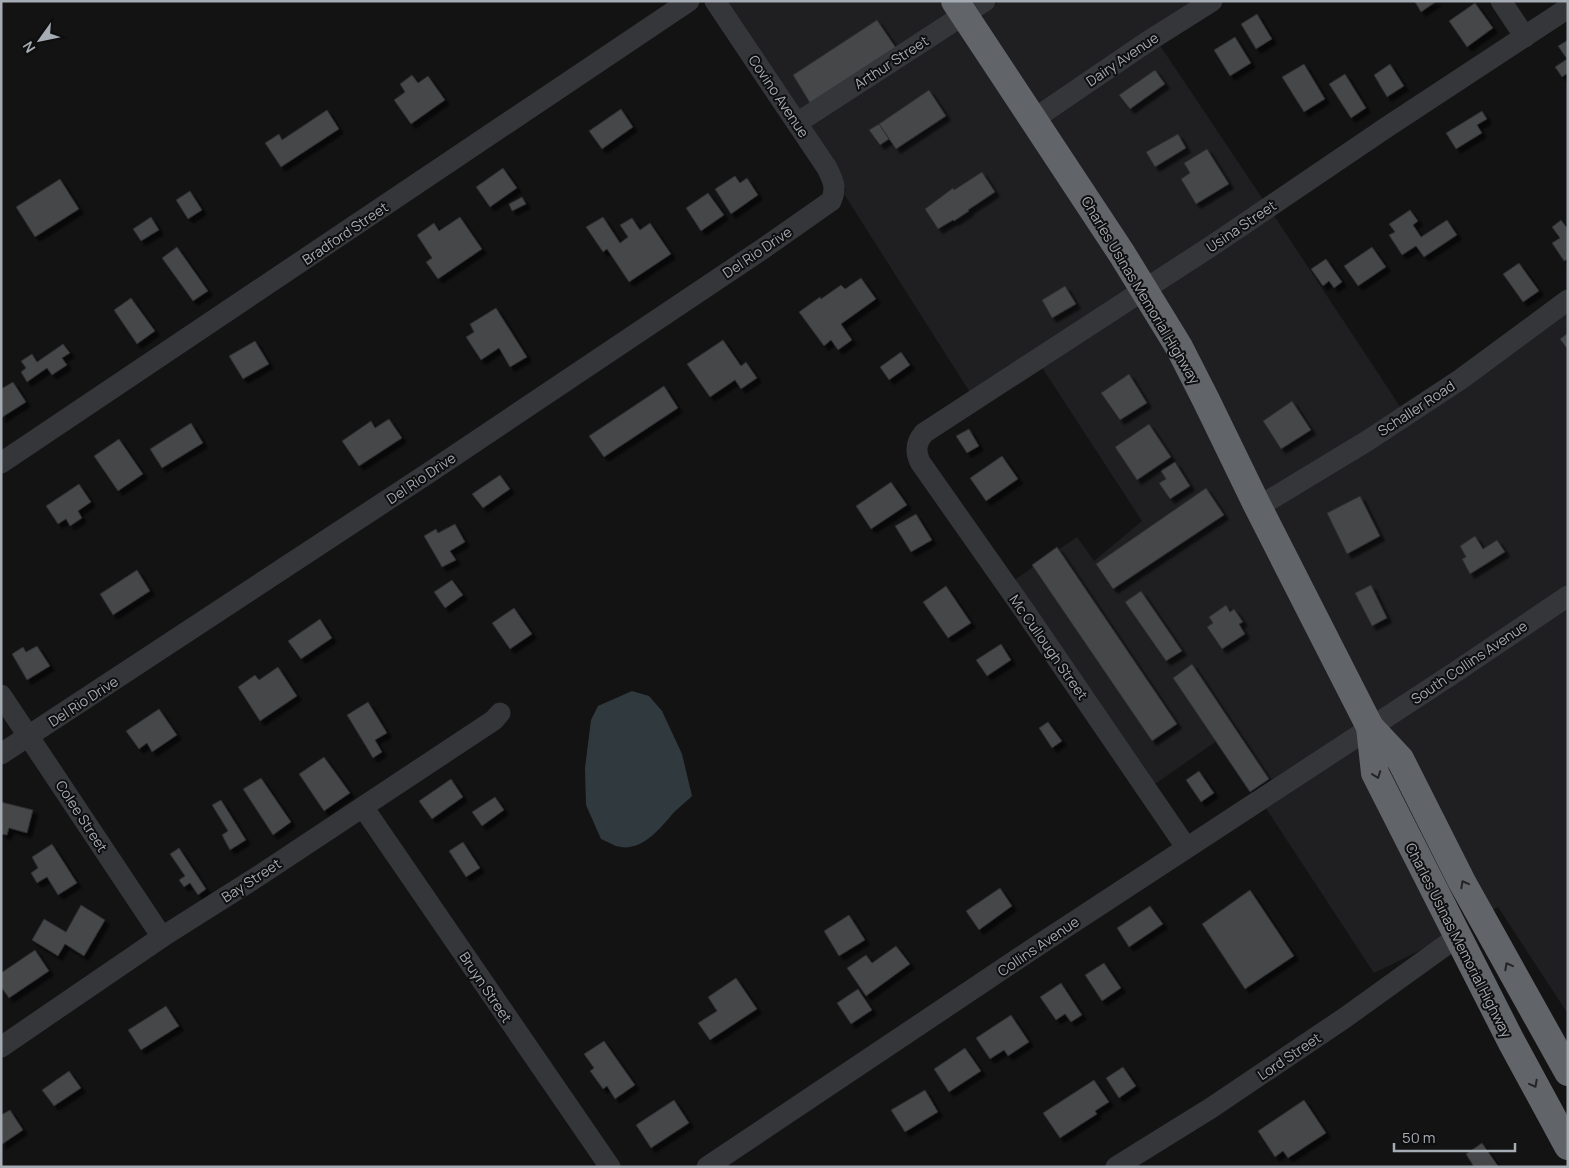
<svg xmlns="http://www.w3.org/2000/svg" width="1569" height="1168" font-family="Manrope,sans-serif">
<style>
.built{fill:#1f1f21}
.water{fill:#30393d}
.building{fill:#454649;stroke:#2d2e30;filter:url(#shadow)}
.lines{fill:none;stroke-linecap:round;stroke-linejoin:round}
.minor{stroke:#343639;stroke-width:21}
.highway{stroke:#616469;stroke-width:28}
.oneway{stroke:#232426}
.labels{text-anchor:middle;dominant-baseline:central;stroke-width:4;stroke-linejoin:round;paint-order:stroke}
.street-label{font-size:14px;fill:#a6acb3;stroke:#0e0e0f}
</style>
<defs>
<filter id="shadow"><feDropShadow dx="4.5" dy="4.5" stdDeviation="1" flood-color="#0009"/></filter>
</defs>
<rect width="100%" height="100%" fill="#131314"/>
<g class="built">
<polygon points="726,1 944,1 952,13 800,111"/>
<polygon points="1000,1 1197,1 1037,107 977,17"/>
<polygon points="961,27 1132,287 971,394 844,194 846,189 844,188 810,124"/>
<polygon points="1159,44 1264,201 1148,277 1046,120"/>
<polygon points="1273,214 1401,408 1262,495 1156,291"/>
<polygon points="1140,302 1358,725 1256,793 1218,740 1155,784 1014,580 1077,537 1094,561 1142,521 1041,366"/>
<polygon points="1568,310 1568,586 1374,715 1270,510"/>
<polygon points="1568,606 1568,1014 1498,907 1489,912 1384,728"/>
<polygon points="1362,742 1446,935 1417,952 1374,973 1265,807"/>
</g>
<path class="water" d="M632,691l17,5 13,15 20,43 10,42c-6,6 -19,16 -22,21 -13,15 -31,36 -54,29 -5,-2 -10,-5 -15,-7l-15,-34 -1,-37 6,-48 7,-14z"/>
<g class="building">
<polygon points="1437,1 1421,12 1415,2 1415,1"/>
<polygon points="1475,3 1493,28 1467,47 1449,21"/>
<polygon points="1257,14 1272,39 1256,49 1241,24"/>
<polygon points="877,20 896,48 810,103 793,75"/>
<polygon points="1235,37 1251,63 1230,76 1214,50"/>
<polygon points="1568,40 1568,73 1562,77 1555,67 1567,59 1558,46"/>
<polygon points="1304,64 1325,99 1304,112 1282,77"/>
<polygon points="1390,64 1404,86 1387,97 1374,75"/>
<polygon points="1155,70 1165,84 1130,109 1119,95"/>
<polygon points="1345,74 1366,108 1351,118 1329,84"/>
<polygon points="412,75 418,83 428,76 445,100 411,124 394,100 405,92 400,84"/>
<polygon points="929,90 946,116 896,149 879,124"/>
<polygon points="621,109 633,127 602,149 589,131"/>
<polygon points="327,110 339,129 281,167 265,143 279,134 282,140"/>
<polygon points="1482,111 1487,119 1477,125 1482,133 1456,149 1446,133"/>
<polygon points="879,124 889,139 880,145 869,130"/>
<polygon points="1178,134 1186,148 1155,167 1146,152"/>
<polygon points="1207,149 1229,184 1196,204 1181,179 1190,173 1184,163"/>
<polygon points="503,168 517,188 490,207 476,187"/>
<polygon points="982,172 995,192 968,210 969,211 954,221 953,220 938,229 925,209 953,188 954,190"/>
<polygon points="735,176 740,183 747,178 758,195 731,214 715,189"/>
<polygon points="60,179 79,209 35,237 16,207"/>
<polygon points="190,191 202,210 188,219 176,200"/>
<polygon points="708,193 724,215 701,231 686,208"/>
<polygon points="522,197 526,204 512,211 509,204"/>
<polygon points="1410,210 1418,221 1413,225 1421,237 1447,220 1457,235 1424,257 1416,246 1402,255 1389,235 1395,232 1389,224"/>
<polygon points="151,217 159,230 141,241 133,229"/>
<polygon points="460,217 482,249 438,279 426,262 432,258 417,235 434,223 439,231"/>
<polygon points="603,217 620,243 628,237 620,225 632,218 640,230 650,223 671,254 629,282 607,249 603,252 586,227"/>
<polygon points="1561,220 1568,229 1568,259 1564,261 1552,243 1560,238 1552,227"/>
<polygon points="177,247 208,291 193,301 162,258"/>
<polygon points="1372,247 1386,267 1358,286 1344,266"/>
<polygon points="1326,259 1342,282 1334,288 1329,281 1323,286 1311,269"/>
<polygon points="1519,263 1539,291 1523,302 1503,274"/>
<polygon points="861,278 876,299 841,324 852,340 838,350 831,340 824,346 799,312 820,297 821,299 841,285 845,289"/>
<polygon points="1065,286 1076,304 1052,318 1042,300"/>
<polygon points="131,298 155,331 137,344 114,310"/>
<polygon points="496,308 527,357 510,367 499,348 481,360 466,337 474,332 470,324"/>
<polygon points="1568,333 1568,350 1560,339"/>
<polygon points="723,340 741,366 746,362 757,378 741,389 735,380 710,397 687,364"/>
<polygon points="255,341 269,364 243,379 229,356"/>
<polygon points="63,344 70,353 62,358 67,365 52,375 47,368 27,382 21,372 26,368 21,361 32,354 37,362"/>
<polygon points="901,352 910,365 889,380 880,367"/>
<polygon points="1129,374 1147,403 1120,420 1101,393"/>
<polygon points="13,382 26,402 1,418 1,389"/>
<polygon points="664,386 678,408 604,457 589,436"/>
<polygon points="1292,401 1311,430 1281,449 1263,421"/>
<polygon points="389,419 402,438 359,466 342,441 371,421 375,428"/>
<polygon points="191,423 203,443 162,468 150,449"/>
<polygon points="1149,424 1171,457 1137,480 1115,447"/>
<polygon points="969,429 979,446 967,453 956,436"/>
<polygon points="119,439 143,474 118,491 94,456"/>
<polygon points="1002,456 1018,479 986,501 970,478"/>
<polygon points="1175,462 1190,486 1170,499 1159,483 1166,479 1161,471"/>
<polygon points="500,475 510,489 483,508 472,494"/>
<polygon points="891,482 907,505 871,529 856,506"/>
<polygon points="79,484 91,502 78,511 82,518 70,526 66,519 58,524 46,506"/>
<polygon points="1206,488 1224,515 1113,589 1096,564"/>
<polygon points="1360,496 1380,536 1347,554 1327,513"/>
<polygon points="916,514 932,540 911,552 895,526"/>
<polygon points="455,524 465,542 450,551 456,560 442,567 424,536 436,529 438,533"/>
<polygon points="1475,536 1483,549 1497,540 1505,552 1470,574 1462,559 1466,557 1460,546"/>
<polygon points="1057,547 1177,724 1152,741 1032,565"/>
<polygon points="137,570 150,591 113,615 100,594"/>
<polygon points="452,580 463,595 445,608 434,592"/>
<polygon points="1371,585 1387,618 1372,626 1355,593"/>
<polygon points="946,586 971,623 948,638 923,602"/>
<polygon points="1141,591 1182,651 1166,661 1125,602"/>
<polygon points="1226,605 1230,612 1234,609 1243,622 1239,624 1245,634 1222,649 1207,627 1213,623 1209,617"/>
<polygon points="514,608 532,634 510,649 492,623"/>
<polygon points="320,619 332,638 301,659 288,641"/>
<polygon points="1001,644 1011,660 987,676 976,660"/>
<polygon points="37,646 50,666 27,680 12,654 23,647 26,652"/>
<polygon points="1192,664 1269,779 1250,792 1173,678"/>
<polygon points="278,667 297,696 260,721 238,687 255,675 259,680"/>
<polygon points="368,702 387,733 375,740 382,752 373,758 347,715"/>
<polygon points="159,709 177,735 152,752 147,743 139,749 126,731"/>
<polygon points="1048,722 1062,741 1052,748 1039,728"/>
<polygon points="324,757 350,793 324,811 299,774"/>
<polygon points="1199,771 1214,793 1201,802 1186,780"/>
<polygon points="261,778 291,822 273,835 243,789"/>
<polygon points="451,779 463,797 432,819 419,801"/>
<polygon points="495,797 504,810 482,826 472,812"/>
<polygon points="221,800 246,840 230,850 222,835 228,831 212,805"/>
<polygon points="1,802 33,810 27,833 9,828 7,835 1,834"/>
<polygon points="463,842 480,868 466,877 449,851"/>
<polygon points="52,844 77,883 58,895 47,877 37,883 31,873 38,868 32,857"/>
<polygon points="179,848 206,889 198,895 190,883 184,887 179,880 185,876 170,854"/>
<polygon points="1000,888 1012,906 979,930 966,911"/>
<polygon points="1250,890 1294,956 1245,989 1202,924"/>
<polygon points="81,905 105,920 84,956 65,944 58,956 32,940 44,919 66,932"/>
<polygon points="1150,906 1163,924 1129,947 1117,928"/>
<polygon points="849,915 865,940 839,956 824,931"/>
<polygon points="896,946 910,964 866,996 847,968 866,955 872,963"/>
<polygon points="35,950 49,971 9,998 1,987 1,973"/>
<polygon points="1104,963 1121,988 1102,1001 1085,975"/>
<polygon points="736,978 757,1009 710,1040 698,1023 717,1011 708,997"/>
<polygon points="1061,983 1082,1015 1071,1022 1065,1014 1056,1020 1040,997"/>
<polygon points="858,989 872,1010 851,1024 837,1003"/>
<polygon points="166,1006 179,1026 141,1050 128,1030"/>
<polygon points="1011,1015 1029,1042 1008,1056 1004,1050 990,1059 976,1038"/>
<polygon points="604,1041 635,1085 615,1099 607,1086 603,1089 590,1071 594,1068 584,1054"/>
<polygon points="965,1048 981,1071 949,1092 934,1069"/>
<polygon points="1123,1067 1136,1086 1119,1098 1106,1078"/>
<polygon points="69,1071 81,1088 54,1106 42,1090"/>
<polygon points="1094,1080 1109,1102 1095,1111 1097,1114 1060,1138 1043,1113"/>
<polygon points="925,1090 938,1112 905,1132 891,1110"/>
<polygon points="674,1100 689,1123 651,1148 636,1125"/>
<polygon points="1304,1100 1326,1133 1288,1158 1283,1151 1275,1157 1258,1131"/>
<polygon points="10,1110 23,1130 1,1145 1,1115"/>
<polygon points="1482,1143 1498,1166 1497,1167 1474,1167 1466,1154"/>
</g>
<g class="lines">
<g class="minor">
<polyline points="1501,1 1525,37"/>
<polyline points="1034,119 1147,42 1212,1"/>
<polyline points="797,123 985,1"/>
<polyline points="1,463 689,1"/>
<polyline points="1258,507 1367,441 1461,379 1568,300"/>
<polyline points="1,695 162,937"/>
<path d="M1,754l432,-284 331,-222 67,-47c6,-13 2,-21 -4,-33l-112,-167"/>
<polyline points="363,807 610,1167"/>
<path d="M1186,847l-162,-237 -104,-148c-5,-11 -4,-20 4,-29l292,-190 171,-116 181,-119"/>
<polyline points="1,1047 162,937 260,875 494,720 500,713"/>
<polyline points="707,1167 1034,948 1454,673 1568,596"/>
<polyline points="1116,1167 1211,1108 1346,1017 1457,937"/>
</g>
<g class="highway">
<polyline points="955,1 1122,254 1179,347 1206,400 1258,507 1370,727 1400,759 1462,882 1568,1072"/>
<polyline points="1370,727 1375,773 1511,1041 1568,1146"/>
</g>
</g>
<defs><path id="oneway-chevron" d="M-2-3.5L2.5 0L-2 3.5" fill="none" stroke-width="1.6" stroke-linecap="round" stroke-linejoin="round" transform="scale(1.25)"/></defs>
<g class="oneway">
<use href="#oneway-chevron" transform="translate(1377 775) rotate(70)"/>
<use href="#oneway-chevron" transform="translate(1464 884) rotate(-118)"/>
<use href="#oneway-chevron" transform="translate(1508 966) rotate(-118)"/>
<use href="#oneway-chevron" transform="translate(1534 1084) rotate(62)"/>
</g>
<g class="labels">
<g class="street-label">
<text transform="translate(1122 59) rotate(-34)">Dairy Avenue</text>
<text transform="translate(891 62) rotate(-33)">Arthur Street</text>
<text transform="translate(779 96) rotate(56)">Covino Avenue</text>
<text transform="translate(1241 226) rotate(-34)">Usina Street</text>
<text transform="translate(345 233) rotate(-34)">Bradford Street</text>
<text transform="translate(757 252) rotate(-34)">Del Rio Drive</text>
<text transform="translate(1141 290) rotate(59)">Charles Usinas Memorial Highway</text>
<text transform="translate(1416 408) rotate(-33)">Schaller Road</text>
<text transform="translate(421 478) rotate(-34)">Del Rio Drive</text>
<text transform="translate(1049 647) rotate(55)">Mc Cullough Street</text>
<text transform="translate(1469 662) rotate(-34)">South Collins Avenue</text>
<text transform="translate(83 701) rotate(-33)">Del Rio Drive</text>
<text transform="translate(82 816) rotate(57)">Colee Street</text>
<text transform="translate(251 880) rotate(-33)">Bay Street</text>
<text transform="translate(1459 940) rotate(63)">Charles Usinas Memorial Highway</text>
<text transform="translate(1038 946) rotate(-34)">Collins Avenue</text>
<text transform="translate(486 987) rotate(56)">Bruyn Street</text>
<text transform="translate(1289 1056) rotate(-34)">Lord Street</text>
</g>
</g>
<rect width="1569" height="1168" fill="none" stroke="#a6acb3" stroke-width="5"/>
<g transform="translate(40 40) rotate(237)" stroke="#0e0e0f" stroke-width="4" paint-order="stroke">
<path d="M0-4L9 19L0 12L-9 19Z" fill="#a6acb3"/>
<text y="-8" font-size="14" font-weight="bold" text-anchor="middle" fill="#a6acb3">N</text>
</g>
<path d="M1394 1143v8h121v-8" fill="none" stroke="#a6acb3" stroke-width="2.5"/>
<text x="1402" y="1143" font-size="15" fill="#a6acb3" stroke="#0e0e0f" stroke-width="4" paint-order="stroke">50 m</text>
</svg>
